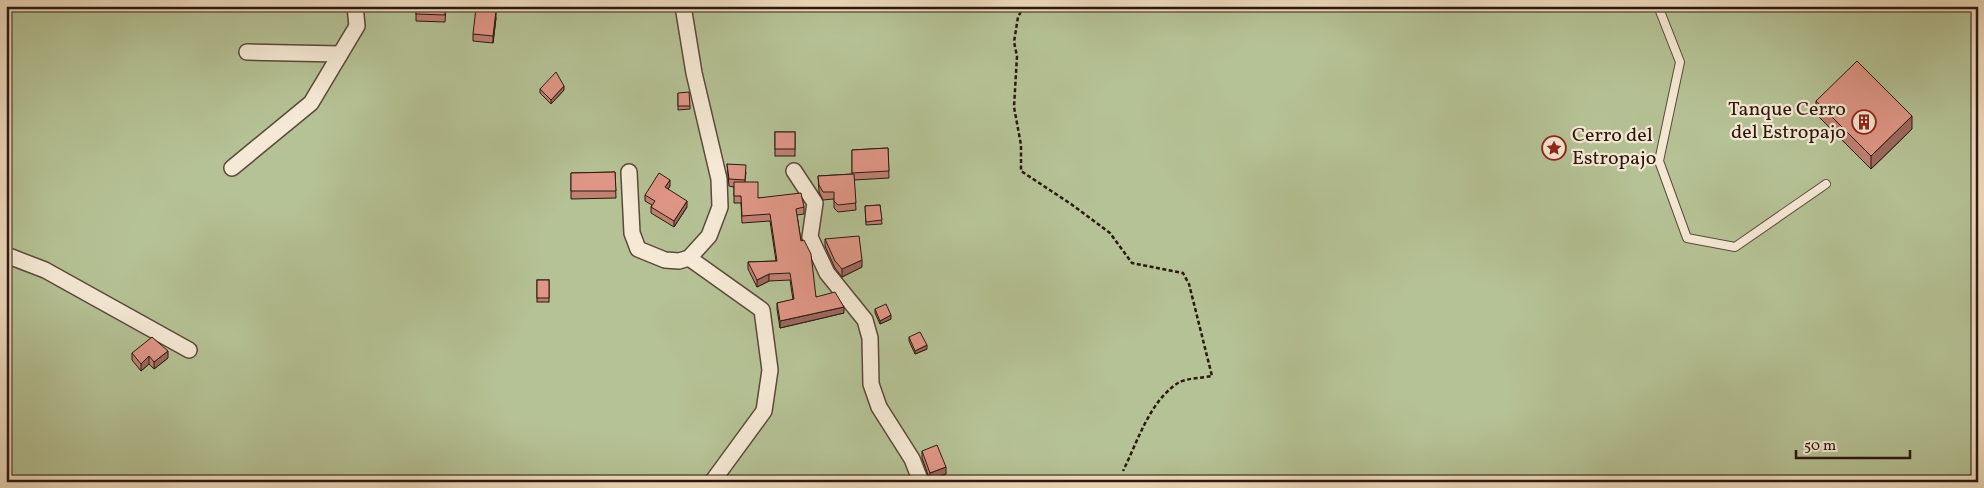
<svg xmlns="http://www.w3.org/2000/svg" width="1984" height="488" font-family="Vollkorn,serif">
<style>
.green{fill:#b5c295;stroke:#706d52}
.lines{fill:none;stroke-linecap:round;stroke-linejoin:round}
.lane-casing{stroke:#5c493a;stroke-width:10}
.street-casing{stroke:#5c493a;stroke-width:18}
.path{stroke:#2b180e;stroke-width:2.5;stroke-dasharray:4 2.5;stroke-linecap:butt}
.lane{stroke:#f5e9d5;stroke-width:8}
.street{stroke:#f5e9d5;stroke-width:15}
.wall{fill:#c08173;stroke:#2b180e}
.shaded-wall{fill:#9c695e;stroke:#2b180e}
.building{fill:#df9686;stroke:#2b180e}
.labels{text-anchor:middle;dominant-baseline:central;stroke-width:4.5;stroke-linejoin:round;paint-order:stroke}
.poi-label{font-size:20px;fill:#2b180e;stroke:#f5e9d5;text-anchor:end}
</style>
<rect width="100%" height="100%" fill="#f0ddbf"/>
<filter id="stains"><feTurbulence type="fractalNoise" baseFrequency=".004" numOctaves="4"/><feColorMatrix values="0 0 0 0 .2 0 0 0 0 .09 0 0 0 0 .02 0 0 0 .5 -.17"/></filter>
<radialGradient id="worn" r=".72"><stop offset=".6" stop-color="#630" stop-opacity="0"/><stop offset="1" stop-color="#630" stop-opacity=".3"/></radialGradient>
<rect class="green" x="6" y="6" width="1972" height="476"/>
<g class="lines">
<g class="lane-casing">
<polyline id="lane" points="1658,6 1680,62 1659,161 1687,238 1735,247 1826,184"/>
</g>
<g class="street-casing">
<g id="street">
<polyline points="247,52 340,54"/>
<polyline points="232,168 311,103 357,26 355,6"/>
<polyline points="794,171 815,203 810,237 827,273 865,320 870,338 871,384 879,407 912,459 921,482"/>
<polyline points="629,172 632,233 638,249 665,260 679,261 689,258 709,236 720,207 719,179 694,73 683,6"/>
<polyline points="6,255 45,270 189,350"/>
<polyline points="689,258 762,310 770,370 764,411 712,482"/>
</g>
</g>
<path class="path" d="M1024,6l-6,11 -4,25 3,14 -3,51 7,38v26l50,33 39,29 22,30 51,10 6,11 23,92c-10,2 -26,2 -34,7 -29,19 -40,58 -55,88"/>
<use href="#lane" class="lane"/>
<use href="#street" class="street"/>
</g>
<g class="wall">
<polygon points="416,6 446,6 445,22 416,21"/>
<polygon points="496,18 493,43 473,41 473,34"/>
<polygon points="540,89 564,90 551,104 540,93"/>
<polygon points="678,93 690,106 690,109 678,110"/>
<polygon points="1816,101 1912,129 1871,169 1816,114"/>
<rect x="775" y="132" width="20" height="24"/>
<polygon points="888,148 889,178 854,180 856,210 838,212 834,208 834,199 823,200 819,192 818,176 852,174 852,150"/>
<polygon points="727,164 746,172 745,182 758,198 804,207 804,214 797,215 801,241 816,297 844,313 780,328 777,309 777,303 793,300 790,280 769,281 757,287 748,269 748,262 776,261 770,221 742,223 741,203 734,203 734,187 729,186"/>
<polygon points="615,172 616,198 571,199 571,173"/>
<polygon points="670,186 668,189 687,207 674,227 651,213 651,207 652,205 645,201 645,195"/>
<polygon points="880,205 882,224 866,225 865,206"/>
<polygon points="825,239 862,267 842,277 835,268 825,246"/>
<rect x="537" y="280" width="12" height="22"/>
<polygon points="875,309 891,319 880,324 875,313"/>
<polygon points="909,337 927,349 915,354 909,341"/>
<polygon points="132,353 168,358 154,369 149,364 141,371 132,360"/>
<polygon points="922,451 946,474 930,480 922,458"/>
</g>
<g class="shaded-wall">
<polygon points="496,11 496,18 493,43 493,36"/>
<polygon points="564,86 564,90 551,104 551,100"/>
<polygon points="1912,116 1912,129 1871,169 1871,156"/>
<polygon points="670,180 670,186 665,194 665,187"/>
<polygon points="687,201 687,207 674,227 674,221"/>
<polygon points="862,260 862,267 842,277 842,269"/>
<polygon points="769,274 769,281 757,287 757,280"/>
<polygon points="844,307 844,313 780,328 780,321"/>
<polygon points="891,315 891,319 880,324 880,321"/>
<polygon points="927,345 927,349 915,354 915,351"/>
<polygon points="168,351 168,358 154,369 154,362"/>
<polygon points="149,356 149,364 141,371 141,364"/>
<polygon points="946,467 946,474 930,480 930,473"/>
</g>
<g class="building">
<polygon points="416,6 445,6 445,15 416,14"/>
<polygon points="476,8 496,11 493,36 473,34"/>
<polygon points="1857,61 1912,116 1871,156 1816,101"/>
<polygon points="556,72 564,86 551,100 540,89"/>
<polygon points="689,92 690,106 678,106 678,93"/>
<rect x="775" y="132" width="20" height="17"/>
<polygon points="888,148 889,171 852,173 852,150"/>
<polygon points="727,164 746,165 745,180 729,179"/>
<polygon points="615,172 616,191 571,191 571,173"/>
<polygon points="659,173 670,180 665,187 687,201 674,221 651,207 655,201 645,195"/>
<polygon points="854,174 856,203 838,205 834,201 834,192 823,192 819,185 818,176"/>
<polygon points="734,182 758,182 758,198 801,193 804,207 796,209 801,241 804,240 811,254 816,297 835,292 844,307 780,321 777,303 794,299 790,273 769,274 757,280 748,262 777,261 770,214 742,216 741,196 734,196"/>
<polygon points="880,205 882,220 866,222 865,206"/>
<polygon points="859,236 862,260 842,269 835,261 825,239"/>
<rect x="537" y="280" width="12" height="18"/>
<polygon points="886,304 891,315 880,321 875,309"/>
<polygon points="920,332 927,345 915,351 909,337"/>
<polygon points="152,337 168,351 154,362 149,356 141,364 132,353"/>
<polygon points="937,445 946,467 930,473 922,451"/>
</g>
<defs>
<g id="building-ring" transform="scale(1.25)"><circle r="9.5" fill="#f5e9d5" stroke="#8f2418" stroke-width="1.5"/><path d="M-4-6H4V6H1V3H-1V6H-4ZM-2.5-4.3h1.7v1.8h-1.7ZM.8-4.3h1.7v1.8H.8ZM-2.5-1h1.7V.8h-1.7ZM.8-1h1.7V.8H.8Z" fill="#8f2418"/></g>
<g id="sight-ring" transform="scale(1.25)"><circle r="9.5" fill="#f5e9d5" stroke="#8f2418" stroke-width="1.5"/><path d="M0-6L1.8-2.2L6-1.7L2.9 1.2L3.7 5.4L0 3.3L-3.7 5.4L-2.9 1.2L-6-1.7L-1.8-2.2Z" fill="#8f2418"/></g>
</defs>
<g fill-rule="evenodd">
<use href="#building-ring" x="1864" y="122"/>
<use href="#sight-ring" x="1554" y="148"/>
</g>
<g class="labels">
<g class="poi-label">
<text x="1846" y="110">Tanque Cerro<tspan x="1846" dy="23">del Estropajo</tspan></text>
<text x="1572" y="136" text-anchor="start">Cerro del<tspan x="1572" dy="23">Estropajo</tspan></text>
</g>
</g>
<rect width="1984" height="488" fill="none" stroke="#f0ddbf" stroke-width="25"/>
<rect x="8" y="8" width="1969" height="473" fill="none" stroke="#2b180e" stroke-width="2.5"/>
<rect x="12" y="12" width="1959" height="463" fill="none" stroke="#2b180e"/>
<path d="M1796 450v8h114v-8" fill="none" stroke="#2b180e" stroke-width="2.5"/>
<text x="1804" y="450" font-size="15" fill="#2b180e" stroke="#f5e9d5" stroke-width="4" paint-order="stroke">50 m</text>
<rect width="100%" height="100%" filter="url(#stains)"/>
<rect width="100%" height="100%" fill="url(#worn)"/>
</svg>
